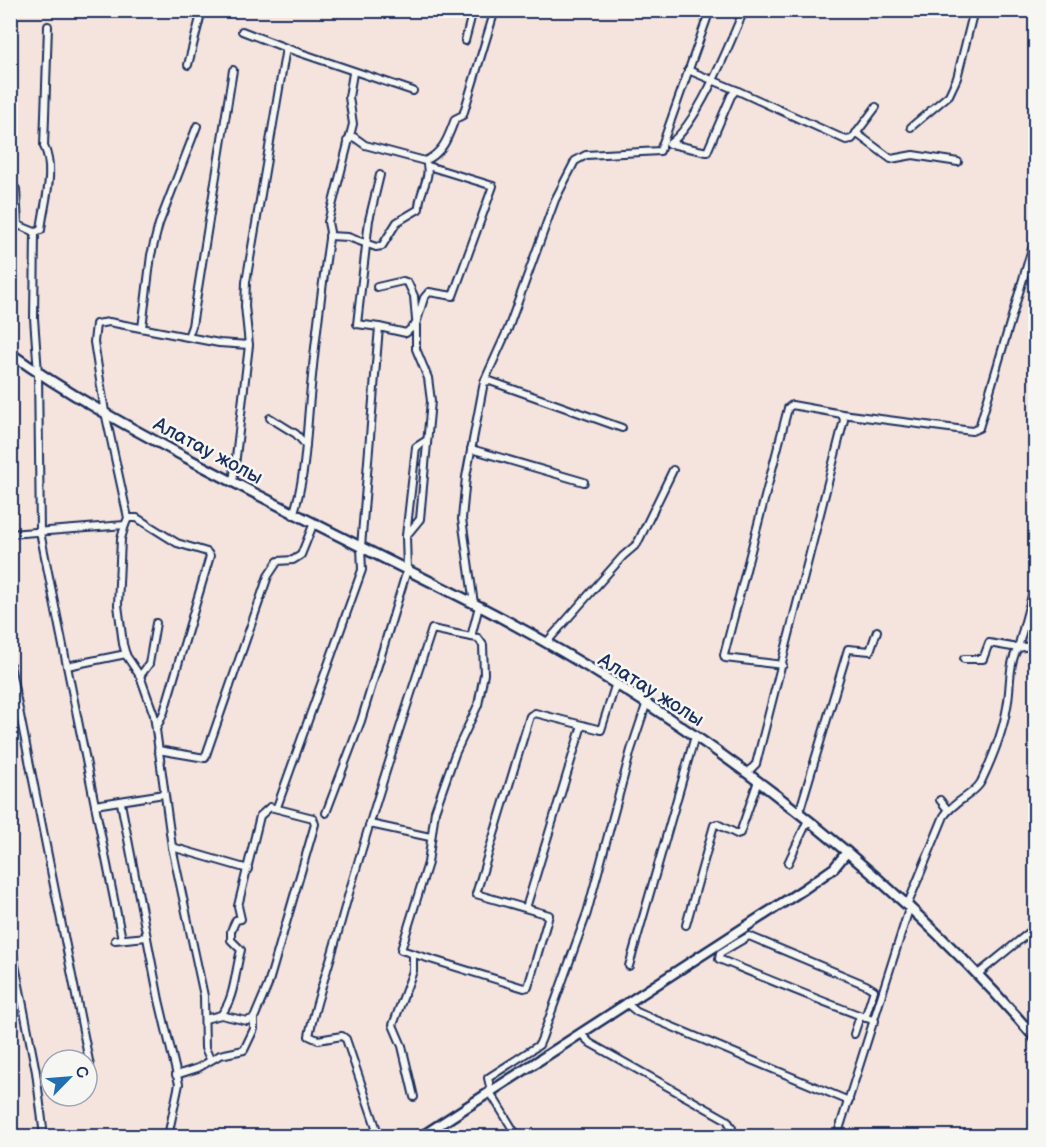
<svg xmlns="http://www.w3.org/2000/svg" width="1046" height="1147" font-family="'Balsamiq Sans',sans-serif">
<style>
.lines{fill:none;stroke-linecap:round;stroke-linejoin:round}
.street-casing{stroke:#1b2f5e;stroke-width:10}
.secondary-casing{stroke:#1b2f5e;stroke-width:13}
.street{stroke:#f6f6f2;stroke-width:6}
.secondary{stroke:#f6f6f2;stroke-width:8}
.labels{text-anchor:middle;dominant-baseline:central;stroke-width:5;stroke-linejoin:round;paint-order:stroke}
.street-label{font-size:20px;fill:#1b2f5e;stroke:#f6f6f2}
</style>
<rect width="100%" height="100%" fill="#f5e4dd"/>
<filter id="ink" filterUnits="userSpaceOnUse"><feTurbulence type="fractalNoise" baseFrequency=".0167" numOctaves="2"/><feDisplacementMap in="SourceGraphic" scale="12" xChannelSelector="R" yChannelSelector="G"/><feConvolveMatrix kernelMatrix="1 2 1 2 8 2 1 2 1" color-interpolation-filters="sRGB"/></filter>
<g filter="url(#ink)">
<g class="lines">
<g class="street-casing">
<g id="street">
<polyline points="242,31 286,48"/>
<polyline points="465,41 473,10"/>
<polyline points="188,65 202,10"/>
<polyline points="688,70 736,90"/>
<polyline points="911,127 949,95 957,78 974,10"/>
<polyline points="856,133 891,159 913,155 958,162"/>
<path d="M347,141l7,-4 11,8 60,16c19,-9 23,-24 30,-42l8,-4 32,-105"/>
<path d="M669,144c28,-18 61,-101 75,-134"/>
<polyline points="671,144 707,152 731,96 736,90 846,140 852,139 876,107"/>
<polyline points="10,184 16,189 18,225"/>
<polyline points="10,227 18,225 35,232 34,318 38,373 40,532 95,805 164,794"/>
<path d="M35,232l6,-2c3,-28 15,-58 3,-84l4,-120"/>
<path d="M329,236l19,1 28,10 6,-1 15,-24 22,-13c-1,-15 12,-30 8,-44"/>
<polyline points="377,287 403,281 408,283 414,296 416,320"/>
<polyline points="416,324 424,298 429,292 453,296 493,186 428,166"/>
<polyline points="379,327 357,324 369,220 380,175"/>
<polyline points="142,328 151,255 159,224 197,126"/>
<polyline points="188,337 192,326 233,70"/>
<polyline points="484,382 508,329 555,200 575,161 586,155 660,151 710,10"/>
<polyline points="842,414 972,431 979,428 1036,235"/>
<polyline points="270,418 296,434 306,445"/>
<polyline points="471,449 584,482"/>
<polyline points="233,483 249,345"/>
<path d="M293,515c13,-38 13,-78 17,-118 5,-55 12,-110 20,-165l-2,-10 25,-98 -4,-27 4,-24"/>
<polyline points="128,518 137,518 177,543 207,552 210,556 164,712 156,729"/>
<polyline points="125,525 121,539 118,605 123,644 126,655 140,676 154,715 172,847 204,996 205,1048 210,1059"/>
<polyline points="10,534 125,525 128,518 105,412 94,342 96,324 109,322 219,343 249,345 245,306 246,282 286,48 413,91"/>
<polyline points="406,536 416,447 427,440"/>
<polyline points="474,604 462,519 466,477 484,382 490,381 622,428"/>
<polyline points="479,606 471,637 478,638 483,645 484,674 478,705 455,754 435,811 428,863 401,950 524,988 528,987 549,915 476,894 530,716 535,713 582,725"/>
<polyline points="546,643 623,556 637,544 673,470"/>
<polyline points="964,659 983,659 989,643 1018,648 1036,580"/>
<polyline points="10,665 90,1066"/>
<polyline points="67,666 126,654"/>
<polyline points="140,676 149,664 156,623"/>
<polyline points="158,750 205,758 268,576 278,561 293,560 301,555 313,525"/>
<polyline points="747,773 756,764 844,420 842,414 792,405 788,408 724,655 725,658 783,665"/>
<polyline points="940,800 948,810"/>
<polyline points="121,803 159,1000 179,1084 168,1136"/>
<polyline points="95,805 122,939"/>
<path d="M270,807l43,11 2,6 -47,161 -14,33 -7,3 -26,-6c14,-17 14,-44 20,-65l-10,-10v-9l5,-11 5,-1 -3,-13 22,-90z"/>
<polyline points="277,807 362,570 361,547 379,327 406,333 416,324 416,349 428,378 431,401 420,519 406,536 407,570 361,721 326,813"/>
<polyline points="799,813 848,649 870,651 877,631"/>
<polyline points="370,824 430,837"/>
<polyline points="172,847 248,869"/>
<polyline points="788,863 808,820"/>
<path d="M907,906l37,-90c11,-16 30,-21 37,-34 11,-23 22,-50 26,-75 4,-19 1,-43 11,-59l18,-3"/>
<polyline points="526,908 582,725 601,730 615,686"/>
<polyline points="686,925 714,825 717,824 737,834 740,833 758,781"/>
<polyline points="10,939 36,1072 44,1136"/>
<polyline points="115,940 147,937"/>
<polyline points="413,955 413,971 393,1025 402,1046 414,1097"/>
<polyline points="629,966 695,736"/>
<polyline points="978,974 1036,927"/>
<polyline points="626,1003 637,1012 849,1101"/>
<path d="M865,1018l9,-28 -8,-5 -117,-49 -29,17 -1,6c51,21 103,43 156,62"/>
<polyline points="205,1019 221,1015"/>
<polyline points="580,1033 590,1043 727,1120 732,1128 731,1136"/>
<polyline points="854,1034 860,1016"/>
<polyline points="176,1075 198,1068 220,1055 244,1050 254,1029 254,1018"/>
<polyline points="491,1091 488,1078 539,1045 542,1038 587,913 631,750 646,705"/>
<polyline points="490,1092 517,1136"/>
<path d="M379,1136l-33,-97 -4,-3 -24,4 -9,-4c6,-32 17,-61 26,-93 29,-106 63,-210 97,-314l39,8"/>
<polyline points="837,1136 909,909"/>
</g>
</g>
<g class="secondary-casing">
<g id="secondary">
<path d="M10,353c56,40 117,73 177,105 96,51 193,98 290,147 205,106 409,258 559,434"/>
<polyline points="422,1136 804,889 834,868 847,852"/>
</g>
</g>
<use href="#street" class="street"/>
<use href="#secondary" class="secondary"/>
</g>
</g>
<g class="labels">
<g class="street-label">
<text transform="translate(208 451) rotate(28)">Алатау жолы</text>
<text transform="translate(651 690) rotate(32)">Алатау жолы</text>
</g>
</g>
<rect width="1046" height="1147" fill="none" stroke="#f6f6f2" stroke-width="36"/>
<rect x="18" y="18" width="1010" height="1111" fill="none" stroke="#1b2f5e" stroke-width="2" filter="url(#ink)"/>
<g transform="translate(69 1078) rotate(65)"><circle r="28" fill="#f6f6f2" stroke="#9ea6b7" stroke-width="1.5"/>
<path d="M0-4.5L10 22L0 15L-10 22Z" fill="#1f6fb2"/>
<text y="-9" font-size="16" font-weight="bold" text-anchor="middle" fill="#1b2f5e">С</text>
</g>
</svg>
